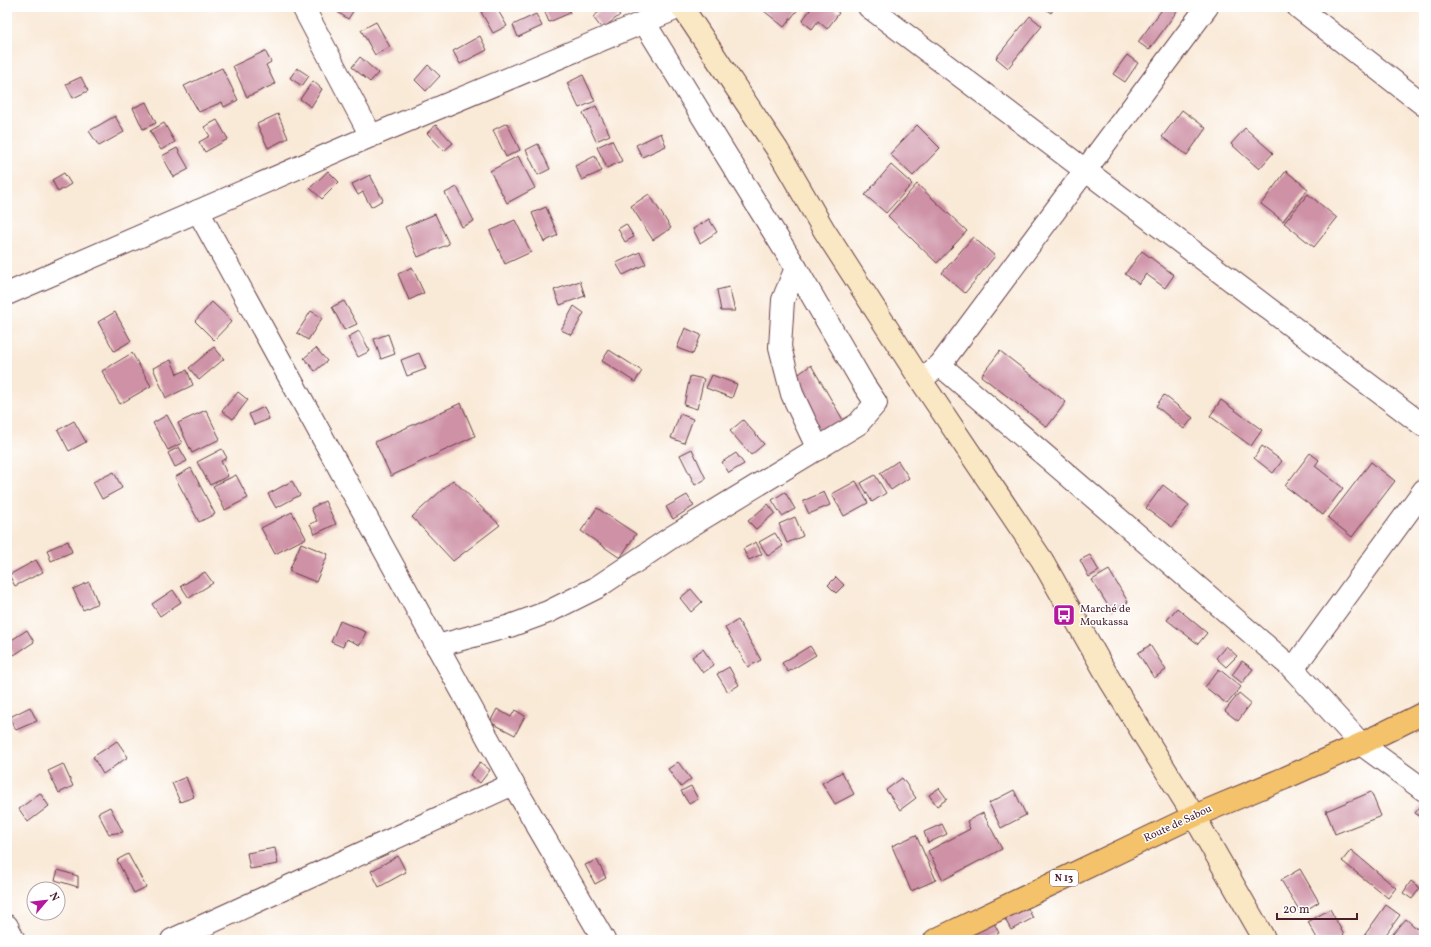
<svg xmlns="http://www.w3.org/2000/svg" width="1431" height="947" font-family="Vollkorn,serif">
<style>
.building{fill:#ce91a5}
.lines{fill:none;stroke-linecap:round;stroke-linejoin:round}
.street-casing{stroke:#643d45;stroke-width:24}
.secondary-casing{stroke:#643d45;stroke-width:24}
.primary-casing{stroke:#643d45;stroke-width:24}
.street{stroke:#fff;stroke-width:22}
.secondary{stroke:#fae7c3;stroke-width:22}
.primary{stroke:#f3c26a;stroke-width:22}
.labels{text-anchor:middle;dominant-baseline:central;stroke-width:3;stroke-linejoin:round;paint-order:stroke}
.shield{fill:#fff;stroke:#80626b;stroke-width:1}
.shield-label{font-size:10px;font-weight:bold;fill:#4a1f2b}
.poi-label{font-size:11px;fill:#4a1f2b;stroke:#fff;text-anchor:start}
.street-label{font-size:11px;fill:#4a1f2b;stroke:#fff}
</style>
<rect width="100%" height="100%" fill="#fff"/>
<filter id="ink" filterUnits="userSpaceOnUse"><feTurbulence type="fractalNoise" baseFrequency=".025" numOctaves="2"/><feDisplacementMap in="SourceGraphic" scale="8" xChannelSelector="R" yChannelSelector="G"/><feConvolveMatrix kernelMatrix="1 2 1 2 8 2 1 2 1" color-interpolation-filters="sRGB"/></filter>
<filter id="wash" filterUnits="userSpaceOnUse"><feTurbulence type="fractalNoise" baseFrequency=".012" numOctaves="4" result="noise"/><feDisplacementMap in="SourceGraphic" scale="16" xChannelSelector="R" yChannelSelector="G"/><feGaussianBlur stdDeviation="0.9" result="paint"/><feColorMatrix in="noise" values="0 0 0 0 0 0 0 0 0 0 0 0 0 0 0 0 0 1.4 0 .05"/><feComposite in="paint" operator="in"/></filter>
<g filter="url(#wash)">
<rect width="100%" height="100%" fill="#f9e9d7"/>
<g id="blocks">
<g class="building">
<polygon points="335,7 356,7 348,19 333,9"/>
<polygon points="490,7 496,7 507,26 493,33 481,12"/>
<polygon points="551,7 568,7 570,13 549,22 544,10"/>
<polygon points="605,7 613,7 620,15 602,29 593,17"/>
<polygon points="759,7 800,7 784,27"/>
<polygon points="812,7 831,7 839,13 827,29 818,21 812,29 802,21"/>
<polygon points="1043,7 1055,7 1051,13"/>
<polygon points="1164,7 1180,7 1149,50 1138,42"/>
<polygon points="536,14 542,26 518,37 513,25"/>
<polygon points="1030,16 1042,26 1008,68 996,58"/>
<polygon points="376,22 390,47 375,55 361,30"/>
<polygon points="480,36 487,50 460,64 453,51"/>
<polygon points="265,51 271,62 266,65 275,84 247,97 233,66"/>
<polygon points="1127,55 1138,63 1125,82 1113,74"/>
<polygon points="360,57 378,73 370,82 352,67"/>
<polygon points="428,65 440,76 426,91 415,80"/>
<polygon points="222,68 238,100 224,107 222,102 199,112 184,86"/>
<polygon points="297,68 309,76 302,86 290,78"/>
<polygon points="583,75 595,101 579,108 567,83"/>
<polygon points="81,77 88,91 73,98 66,84"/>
<polygon points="313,81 322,89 311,107 300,99"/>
<polygon points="146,102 156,123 143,129 133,108"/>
<polygon points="596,106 610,135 596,141 583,113"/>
<polygon points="1182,110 1206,128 1187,155 1162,137"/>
<polygon points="278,114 288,138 268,148 257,124"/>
<polygon points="115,116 124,132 99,146 89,131"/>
<polygon points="217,120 228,139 205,152 199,142 210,136 204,127"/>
<polygon points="164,123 175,142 161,150 150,131"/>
<polygon points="507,123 520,150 506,157 493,130"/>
<polygon points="436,125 453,143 444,151 427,133"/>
<polygon points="917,125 940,148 913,176 890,154"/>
<polygon points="1245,128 1273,153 1259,169 1231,144"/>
<polygon points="661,133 666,146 642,157 636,145"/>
<polygon points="612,140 622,161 607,168 597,147"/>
<polygon points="538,144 550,169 538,175 526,150"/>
<polygon points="177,148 189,169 174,177 162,156"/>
<polygon points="518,156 535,188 507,203 490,171"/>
<polygon points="595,156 602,171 582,180 575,166"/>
<polygon points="891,165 912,184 886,213 865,195"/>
<polygon points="328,171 339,182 322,199 310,188"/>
<polygon points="1286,171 1308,189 1283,221 1261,204"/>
<polygon points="64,173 71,184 58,192 52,180"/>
<polygon points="370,175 383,200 371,207 363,192 358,195 352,184"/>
<polygon points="917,184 967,231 937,263 888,216"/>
<polygon points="457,187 474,221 462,227 445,193"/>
<polygon points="649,194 671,228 653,240 631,206"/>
<polygon points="1308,194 1337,218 1314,247 1284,223"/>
<polygon points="546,207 558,235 544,242 532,213"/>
<polygon points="435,214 449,244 418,257 405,227"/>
<polygon points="709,219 717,232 700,243 693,229"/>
<polygon points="515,220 531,252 505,264 490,231"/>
<polygon points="626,224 634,237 625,242 618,229"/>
<polygon points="973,237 995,256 965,293 942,273"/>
<polygon points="1142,251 1174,275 1165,288 1146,274 1139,284 1125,274"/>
<polygon points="640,252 646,264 623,275 616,263"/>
<polygon points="412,267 424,293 409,300 398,274"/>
<polygon points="580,281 585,296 560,305 554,290"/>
<polygon points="729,287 735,311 721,311 717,290"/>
<polygon points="344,301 357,324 344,330 332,307"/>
<polygon points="212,302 232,321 214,340 195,321"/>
<polygon points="574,306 584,313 572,335 561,330"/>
<polygon points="311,311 322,318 308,340 297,333"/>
<polygon points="115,312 131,341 114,351 98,322"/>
<polygon points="685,328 701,335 693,354 677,348"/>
<polygon points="359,331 370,351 358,357 348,337"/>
<polygon points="388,334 395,354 381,359 374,339"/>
<polygon points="214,347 224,359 199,380 189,368"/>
<polygon points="316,348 327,361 315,371 304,358"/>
<polygon points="609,350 642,371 635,382 602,361"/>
<polygon points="1000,351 1066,402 1047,427 981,376"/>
<polygon points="132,353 151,386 120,404 102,371"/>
<polygon points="419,353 426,369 407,376 401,360"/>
<polygon points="171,360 177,374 187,370 193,385 166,398 153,368"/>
<polygon points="811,365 846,425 822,437 796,376"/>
<polygon points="712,375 737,384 732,398 706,388"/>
<polygon points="690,376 704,379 697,409 684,405"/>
<polygon points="238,392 248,400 233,419 222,411"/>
<polygon points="1164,395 1193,418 1184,429 1156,406"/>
<polygon points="1221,400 1262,430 1251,446 1210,416"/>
<polygon points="461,403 475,436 391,476 375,442"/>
<polygon points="264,407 269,419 254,425 249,414"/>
<polygon points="206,410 220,439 192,453 178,423"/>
<polygon points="680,414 693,419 684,443 671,438"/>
<polygon points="167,415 182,443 168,450 153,423"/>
<polygon points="743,420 764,444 751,455 730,431"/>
<polygon points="74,421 86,442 69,451 58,430"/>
<polygon points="1262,446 1282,461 1273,473 1254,458"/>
<polygon points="179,447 187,461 175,467 168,453"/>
<polygon points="222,449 227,458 221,461 228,476 210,485 197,462"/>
<polygon points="692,449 706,479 695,485 680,455"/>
<polygon points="736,453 744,464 729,473 722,462"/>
<polygon points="1310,453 1319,460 1315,466 1343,488 1323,515 1285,486"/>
<polygon points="898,461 909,478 891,490 880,473"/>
<polygon points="1371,462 1395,481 1352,537 1328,518"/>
<polygon points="191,468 215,514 199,522 175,477"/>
<polygon points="114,472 122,488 102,499 93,482"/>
<polygon points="236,475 248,498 225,510 213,486"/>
<polygon points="875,475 886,493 872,502 861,483"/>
<polygon points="453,480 500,525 453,561 412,517"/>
<polygon points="292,481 300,495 276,508 268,494"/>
<polygon points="856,481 868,503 844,516 832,494"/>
<polygon points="1163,485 1189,505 1172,527 1146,508"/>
<polygon points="785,492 795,509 782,516 772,500"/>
<polygon points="824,492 830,505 809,514 803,501"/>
<polygon points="687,495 694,506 673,519 666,507"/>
<polygon points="325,501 336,524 315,534 310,524 317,521 311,508"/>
<polygon points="768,504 775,513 756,529 748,521"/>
<polygon points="597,508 636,534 620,558 581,531"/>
<polygon points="292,512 306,538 275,554 261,528"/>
<polygon points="795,517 803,536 787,543 779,524"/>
<polygon points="775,533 783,546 768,556 759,542"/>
<polygon points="68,541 72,552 51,561 47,550"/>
<polygon points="756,542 762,554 749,560 743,549"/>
<polygon points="301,543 328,554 316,582 289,571"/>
<polygon points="1090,555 1099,571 1089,577 1080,560"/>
<polygon points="36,560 43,572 15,586 9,575"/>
<polygon points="1109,570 1128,602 1112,612 1092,580"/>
<polygon points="205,572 213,583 189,598 181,586"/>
<polygon points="836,577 844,585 836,593 828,585"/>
<polygon points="89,582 98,603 83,610 73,589"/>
<polygon points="691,589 702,602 691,612 680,598"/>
<polygon points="173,590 181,602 160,616 152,604"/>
<polygon points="1177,608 1207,633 1198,644 1167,620"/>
<polygon points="738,620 761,660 748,667 725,628"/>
<polygon points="340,621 366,632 360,645 346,639 343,647 331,642"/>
<polygon points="27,630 34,642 14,655 7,643"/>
<polygon points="1150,645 1166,670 1154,678 1138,653"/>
<polygon points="810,646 816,655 788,672 782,663"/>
<polygon points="1226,646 1237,656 1226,667 1216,658"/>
<polygon points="703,649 714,665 703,673 692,657"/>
<polygon points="1242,661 1253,669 1242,683 1232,675"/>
<polygon points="729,667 739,685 728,692 717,674"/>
<polygon points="1219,669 1241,687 1227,704 1205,687"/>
<polygon points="1239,693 1251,703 1238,721 1225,711"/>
<polygon points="30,707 37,721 16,730 10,717"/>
<polygon points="497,709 511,717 515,710 525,716 515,735 490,722"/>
<polygon points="117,741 128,757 103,774 93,757"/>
<polygon points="480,762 490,770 480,783 470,775"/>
<polygon points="678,762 691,779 681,787 668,769"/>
<polygon points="63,764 73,786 59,793 48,771"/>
<polygon points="842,772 854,794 835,804 822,783"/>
<polygon points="186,777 194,797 180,802 172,783"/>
<polygon points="902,778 916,798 900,810 886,790"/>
<polygon points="691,786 698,799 689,804 681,791"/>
<polygon points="939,788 947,799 937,806 929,795"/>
<polygon points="1014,790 1026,815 1001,828 989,803"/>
<polygon points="1371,792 1381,816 1335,834 1326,811"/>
<polygon points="40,793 49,806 28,822 19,809"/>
<polygon points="1424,802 1424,820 1415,813"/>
<polygon points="110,807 123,832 109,834 98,813"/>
<polygon points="983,813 1002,849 943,880 928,851 970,829 967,821"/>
<polygon points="942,824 947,834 928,843 924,832"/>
<polygon points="916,835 936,880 911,891 892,846"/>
<polygon points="275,848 278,864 250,869 247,853"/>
<polygon points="1351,850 1396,888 1388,898 1342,861"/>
<polygon points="128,854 146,887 134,893 117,860"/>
<polygon points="398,856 406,872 379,887 371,871"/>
<polygon points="597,860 606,878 595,884 585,865"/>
<polygon points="1300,869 1319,902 1301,913 1281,880"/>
<polygon points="58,870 78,876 78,887 55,880"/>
<polygon points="1411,881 1420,888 1412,899 1403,893"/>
<polygon points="1026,905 1033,918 1011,930 1004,917"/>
<polygon points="1386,905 1400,915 1382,940 1361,940"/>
<polygon points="1330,909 1344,935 1335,940 1318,940 1308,922"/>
<polygon points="1406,919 1422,933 1416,940 1398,940 1392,935"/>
<polygon points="993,921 999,933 986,940 970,940 967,935"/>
</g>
</g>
</g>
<g filter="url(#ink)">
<use href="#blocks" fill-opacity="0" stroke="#643d45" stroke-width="1"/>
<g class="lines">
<g class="street-casing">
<g id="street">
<polyline points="303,7 371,136"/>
<polyline points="869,7 1424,426"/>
<polyline points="1298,7 1424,105"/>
<polyline points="198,211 513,784 604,940"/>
<polyline points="796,268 783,300 780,347 792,394 818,449"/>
<polyline points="7,294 371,136 680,7"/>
<polyline points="940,365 1293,669 1361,744 1424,790"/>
<polyline points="928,374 940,365 1207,7"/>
<polyline points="437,646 510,626 548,612 596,588 672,537 858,424 876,403 864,385 796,268 644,22"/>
<polyline points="1293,669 1424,490"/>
<polyline points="7,926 14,940"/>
<polyline points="172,940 513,784"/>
</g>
</g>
<g class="secondary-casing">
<polyline id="secondary" points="682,7 777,149 824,230 920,379 1042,560 1111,682 1194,816 1265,940"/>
</g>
<g class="primary-casing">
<polyline id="primary" points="935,940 1194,816 1285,778 1361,744 1424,713"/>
</g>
<use href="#street" class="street"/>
<use href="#secondary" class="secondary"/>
<use href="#primary" class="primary"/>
</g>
</g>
<defs>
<g id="bus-square" transform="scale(1.15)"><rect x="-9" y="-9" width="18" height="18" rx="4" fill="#b5179e" stroke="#fff"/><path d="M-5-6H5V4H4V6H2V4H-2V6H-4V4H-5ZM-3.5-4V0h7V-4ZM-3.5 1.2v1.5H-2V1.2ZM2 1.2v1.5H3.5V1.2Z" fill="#fff"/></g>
</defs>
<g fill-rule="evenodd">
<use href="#bus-square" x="1064" y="615"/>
</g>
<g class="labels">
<rect class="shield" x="1050" y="870" width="28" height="16" rx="3"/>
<g class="shield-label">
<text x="1064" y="878">N 13</text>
</g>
<g class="poi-label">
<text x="1080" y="609">Marché de<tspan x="1080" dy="13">Moukassa</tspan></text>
</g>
<g class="street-label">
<text transform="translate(1178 824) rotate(-25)">Route de Sabou</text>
</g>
</g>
<rect width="1431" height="947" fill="none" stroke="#fff" stroke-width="24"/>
<g transform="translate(46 901) rotate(62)"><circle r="19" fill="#ffffff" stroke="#b7a5aa"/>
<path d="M0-3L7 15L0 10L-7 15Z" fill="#b5179e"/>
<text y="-6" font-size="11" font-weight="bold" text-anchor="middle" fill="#4a1f2b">N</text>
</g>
<path d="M1277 913v6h80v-6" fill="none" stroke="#4a1f2b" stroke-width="2"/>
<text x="1283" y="913" font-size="12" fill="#4a1f2b" stroke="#ffffff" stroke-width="3" paint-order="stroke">20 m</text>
</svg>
